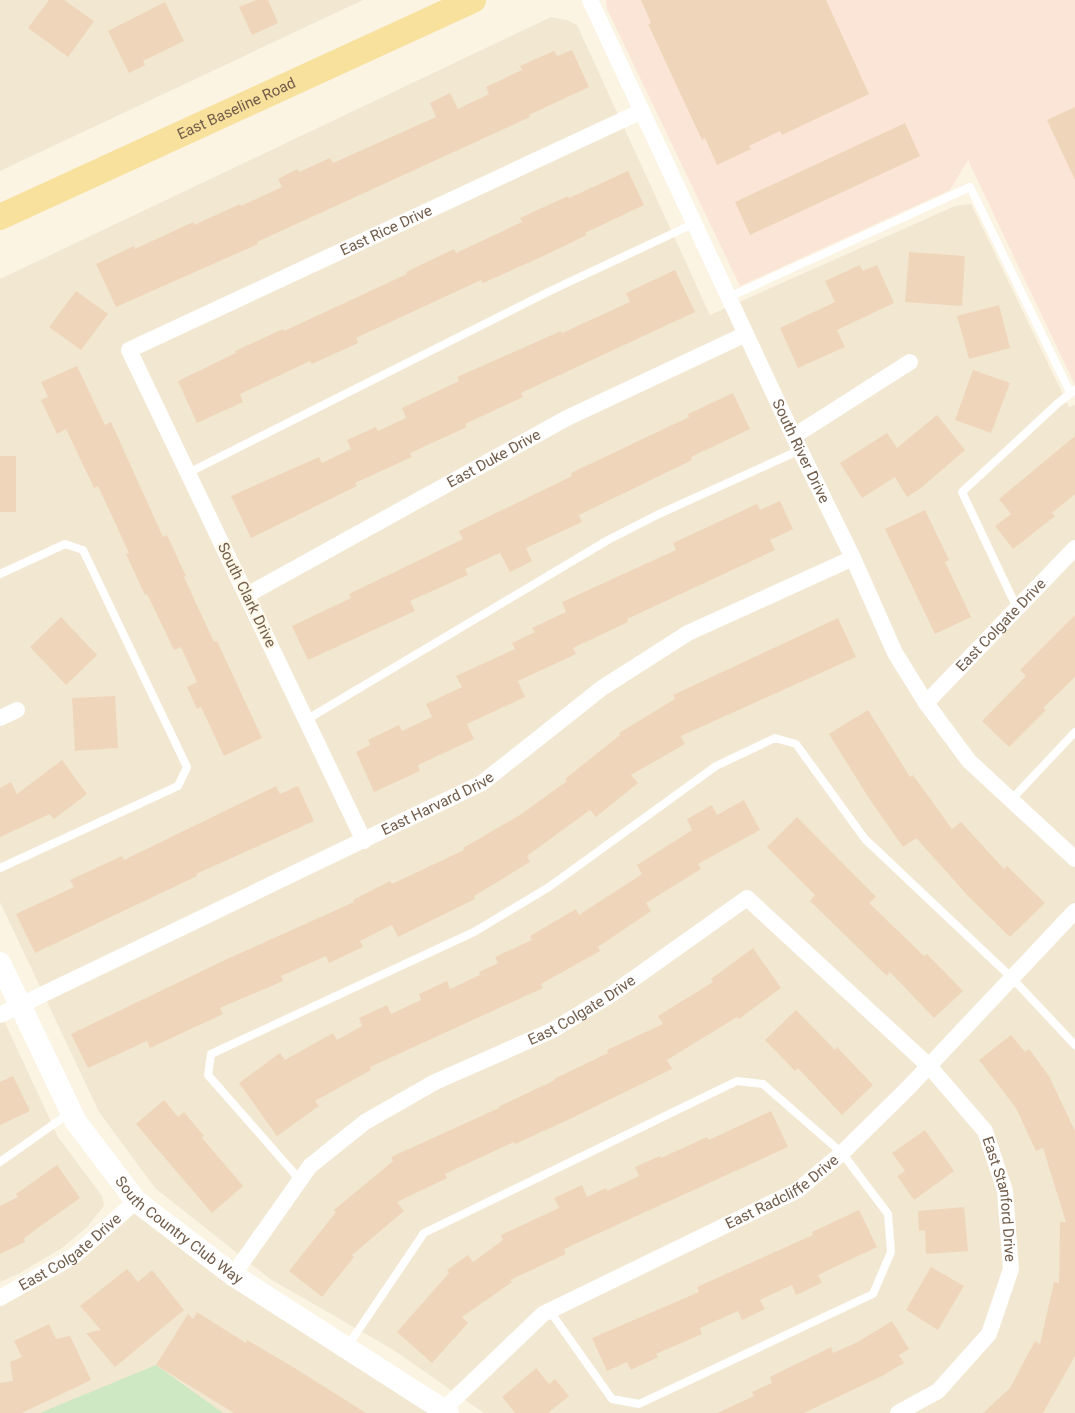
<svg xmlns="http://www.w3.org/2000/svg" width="1075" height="1413" font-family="Roboto,sans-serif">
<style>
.residential{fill:#f2e7d1}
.commercial{fill:#fbe5d6}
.green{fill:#cde8c2}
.building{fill:#efd6bb}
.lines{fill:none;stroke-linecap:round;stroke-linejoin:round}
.lane{stroke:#fff;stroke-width:8}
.street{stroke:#fff;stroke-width:16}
.secondary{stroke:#fff;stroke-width:22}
.primary{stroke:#f8e09d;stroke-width:26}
.labels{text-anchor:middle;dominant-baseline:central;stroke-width:4.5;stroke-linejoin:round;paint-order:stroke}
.street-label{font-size:15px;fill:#725c4a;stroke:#fef8e8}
</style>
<rect width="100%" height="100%" fill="#fbf4e2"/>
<g class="residential">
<polygon points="0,0 363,0 0,171"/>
<polygon points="551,17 567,20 577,25 710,315 955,206 971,204 1069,407 1075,405 1075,1413 484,1413 392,1349 270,1279 155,1188 99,1112 0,902 0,279"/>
<polygon points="0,1012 58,1137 102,1196 104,1206 87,1227 62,1248 20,1273 0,1282"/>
<polygon points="136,1201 448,1413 0,1413 0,1298 74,1256"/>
</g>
<polygon class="commercial" points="606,0 1075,0 1075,385 968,160 950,190 740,286 607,9"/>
<polygon class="green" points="156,1365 223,1413 40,1413"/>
<g class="building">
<polygon points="49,0 64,0 94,21 68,57 28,28"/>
<polygon points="256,0 268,0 278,23 252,35 239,7"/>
<polygon points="641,0 826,0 869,94 782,135 780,131 749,146 751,149 717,165 705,138 702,140 680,93 648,24 651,23"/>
<polygon points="165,2 184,41 143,61 145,65 129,73 108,31"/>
<polygon points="572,50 589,87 529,115 530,117 257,242 258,244 116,307 96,264 134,246 135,249 193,222 194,225 240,204 241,206 282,187 278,179 297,169 299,172 330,158 333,163 436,117 430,103 450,93 458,109 489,94 486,87 522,70 520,66 554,51 557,56"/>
<polygon points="1075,107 1075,180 1047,120"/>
<polygon points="905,123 920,156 750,235 735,202"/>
<polygon points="628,171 644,205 585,233 587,235 539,258 483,283 481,280 356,338 358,343 312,364 310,361 240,394 243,402 197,423 178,381 236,353 235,351 283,329 284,331 407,274 406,272 454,249 456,253 522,222 520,218 568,196 569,198"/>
<polygon points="909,252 965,256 962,306 905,302"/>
<polygon points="860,265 863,271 877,265 894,303 837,330 845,347 798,368 780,328 835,302 825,281"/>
<polygon points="675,270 695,312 521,393 523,397 465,424 467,427 410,453 412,457 355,483 357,486 251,538 231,496 319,457 322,463 351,449 347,440 376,427 378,431 406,418 402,408 459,381 457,377 561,331 562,333 630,302 626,293"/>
<polygon points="76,291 108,314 81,350 49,327"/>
<polygon points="999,305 1010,348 969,359 957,316"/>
<polygon points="77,366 105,425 111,422 163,537 167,535 186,576 184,577 214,642 217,641 262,738 224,756 201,707 197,709 187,687 197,682 181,647 174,650 147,594 145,595 126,554 129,553 98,486 94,488 66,429 57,434 41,400 48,397 41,382"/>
<polygon points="973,370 1010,383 991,433 955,420"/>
<polygon points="733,393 750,429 691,457 692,460 579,515 582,522 526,548 532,561 510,572 500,553 465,569 468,575 410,601 415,611 308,660 292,626 351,598 349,594 463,539 459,531 572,476 571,473 689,417 688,414"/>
<polygon points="937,415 965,450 921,488 907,497 895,477 862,498 840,463 887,433 897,448"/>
<polygon points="1075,436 1075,494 1052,513 1055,516 1013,549 995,526 1011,514 999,499"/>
<rect x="0" y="456" width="16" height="56"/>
<polygon points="780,501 793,529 770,540 775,550 627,619 628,622 573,648 576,654 518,681 525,697 467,724 474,739 418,765 420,771 374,792 356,752 370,745 368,740 399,725 402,731 432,717 426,704 462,687 456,676 515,649 512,643 535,632 532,628 566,612 562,602 676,550 673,543 757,504 760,510"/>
<polygon points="925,510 949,560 945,562 971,617 935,634 885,529"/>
<polygon points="1075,615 1075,677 1043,708 1046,710 1009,747 982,721 1026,676 1020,670"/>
<polygon points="61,617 97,655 66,685 30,647"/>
<polygon points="838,618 856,657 681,736 685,744 631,775 638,783 596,817 590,810 527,856 530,862 474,896 475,899 398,937 392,925 360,941 363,947 329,963 326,956 281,976 283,981 220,1008 223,1014 150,1048 147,1041 88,1068 71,1034 225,960 354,902 353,900 390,881 392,884 464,850 463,848 520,815 567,781 565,779 620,735 619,733 675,699 673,695"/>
<polygon points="115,696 118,748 75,751 72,698"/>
<polygon points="868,710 910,777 913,775 952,829 961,822 1004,869 1007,866 1045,903 1010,937 970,898 916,838 903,847 870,800 829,734"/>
<polygon points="62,760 87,794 54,819 50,814 0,837 0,788 11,782 17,794"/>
<polygon points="276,786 280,794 298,786 314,821 196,874 197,876 35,953 16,914 74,887 70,880 122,856 124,860"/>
<polygon points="744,800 760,830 698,864 701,869 646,903 651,911 598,947 600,951 541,984 543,988 370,1067 371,1070 315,1101 319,1106 277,1136 239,1083 280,1053 285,1060 333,1033 337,1040 362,1026 359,1018 387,1005 391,1014 421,1000 419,994 447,981 450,989 480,975 479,972 498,963 495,957 532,940 530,936 576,909 579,915 642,874 637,865 692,830 687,819 712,805 717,815"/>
<polygon points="797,817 876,897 869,903 924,956 927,954 963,991 934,1018 890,972 887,976 810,901 815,895 767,847"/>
<polygon points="753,948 781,988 739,1019 737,1017 667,1060 672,1069 572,1118 515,1144 514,1142 445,1174 447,1178 397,1202 404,1211 352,1255 354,1257 322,1297 289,1271 336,1212 334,1210 393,1161 391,1157 499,1108 498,1107 555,1080 554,1079 608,1053 607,1050 663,1024 658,1016 713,982 711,979"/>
<polygon points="796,1010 835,1050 837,1047 873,1085 842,1115 798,1068 795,1071 765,1040"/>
<polygon points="1011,1035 1025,1052 1029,1049 1049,1076 1075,1131 1075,1356 1043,1413 983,1413 1010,1388 1035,1341 1040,1344 1054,1282 1059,1283 1060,1222 1066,1222 1043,1148 1036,1151 1016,1108 979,1060"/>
<polygon points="13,1076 30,1111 0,1125 0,1082"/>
<polygon points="164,1100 178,1117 184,1112 204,1136 202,1138 243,1186 212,1213 136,1124"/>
<polygon points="771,1111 788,1147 564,1249 566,1254 510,1280 512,1282 462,1317 468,1323 432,1363 397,1332 449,1273 447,1270 468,1255 473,1262 503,1240 501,1235 559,1208 554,1198 582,1185 587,1197 606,1188 607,1191 639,1176 635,1167 660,1156 661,1158 707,1137 709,1140"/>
<polygon points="925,1130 954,1171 914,1200 897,1176 905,1171 892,1153"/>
<polygon points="57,1165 80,1198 24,1238 25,1242 0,1254 0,1206 18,1197 16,1194"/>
<polygon points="964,1207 968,1251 926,1254 925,1230 919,1231 918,1211"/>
<polygon points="859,1210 877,1247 818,1275 822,1283 796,1295 792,1285 760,1300 765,1309 742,1320 738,1311 700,1328 702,1334 656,1354 658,1357 631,1370 627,1362 607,1371 592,1338 699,1292 697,1287 813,1235 812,1232"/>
<polygon points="931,1267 964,1286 938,1330 906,1310"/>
<polygon points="127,1269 138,1282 152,1270 184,1310 115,1367 86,1333 101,1330 80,1306"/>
<polygon points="197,1312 246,1343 247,1340 293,1367 366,1413 234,1413 156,1365 188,1314 193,1319"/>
<polygon points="892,1321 909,1349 899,1355 904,1363 882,1376 804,1413 717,1413 754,1396 752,1392 772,1383 770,1377 831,1347 833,1353 858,1342"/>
<polygon points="49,1324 56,1339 70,1336 91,1380 22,1413 0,1413 0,1383 13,1381 10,1362 22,1357 14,1341"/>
<polygon points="536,1368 549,1384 555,1379 569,1396 548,1413 515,1413 502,1397"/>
</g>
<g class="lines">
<g class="lane">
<polyline points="729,297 970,187 1070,392"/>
<polyline points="188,473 550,291 695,223"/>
<polyline points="0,574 65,544 83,550 187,767 178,786 0,868"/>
<polyline points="1017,608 962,492 1057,404 1075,390"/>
<polyline points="306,720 608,540 659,514 800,450"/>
<polyline points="1011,800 1075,732"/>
<polyline points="0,1162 71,1112"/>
<polyline points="300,1180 208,1075 211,1054 474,932 549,887 716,766 775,738 796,744 865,839 1012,978 1075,1045"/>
<polyline points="347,1347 424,1233 737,1081 763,1084 842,1153 888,1214 891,1252 873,1294 639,1404 612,1399 549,1310"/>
</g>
<g class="street">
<path id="s1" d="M590,0l210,450 53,108 42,95 31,50 43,58 106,98"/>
<polyline points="794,436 910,362"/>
<path id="s2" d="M247,595l320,-177 179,-84"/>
<path id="s3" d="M926,703l149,-155"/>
<polyline points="0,718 17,710"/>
<path id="s4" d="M364,841l-235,-491 513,-239"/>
<path id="s5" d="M0,1015l482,-232 120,-95 86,-55 165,-75"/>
<path id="s6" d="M233,1275l77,-109 55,-44 70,-40 118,-52 59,-36 135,-96 182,168 56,65 20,60 6,78 -22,65 -51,57 -40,22"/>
<path id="s7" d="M0,1298l74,-42 62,-55"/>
<path id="s8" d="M444,1409l99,-95 255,-124 44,-37 67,-66 166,-176"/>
</g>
<path class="secondary" id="s9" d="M0,963l76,159 60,79 97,74 215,138"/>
<path class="primary" id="s10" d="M0,217l473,-217"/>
</g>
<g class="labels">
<g class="street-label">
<text stroke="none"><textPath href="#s10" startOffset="260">East Baseline Road</textPath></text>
<text stroke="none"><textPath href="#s4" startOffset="828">East Rice Drive</textPath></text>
<text stroke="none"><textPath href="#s1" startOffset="498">South River Drive</textPath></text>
<text stroke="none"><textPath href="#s2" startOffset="282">East Duke Drive</textPath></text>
<text transform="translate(247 595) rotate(64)">South Clark Drive</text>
<text stroke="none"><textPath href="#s3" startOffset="108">East Colgate Drive</textPath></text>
<text stroke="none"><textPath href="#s5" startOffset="486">East Harvard Drive</textPath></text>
<text stroke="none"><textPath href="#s6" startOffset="448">East Colgate Drive</textPath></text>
<text stroke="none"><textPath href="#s8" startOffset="406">East Radcliffe Drive</textPath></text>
<text stroke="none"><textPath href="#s6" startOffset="1052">East Stanford Drive</textPath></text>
<text stroke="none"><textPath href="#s9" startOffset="327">South Country Club Way</textPath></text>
<text stroke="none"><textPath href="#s7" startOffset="84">East Colgate Drive</textPath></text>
</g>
</g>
</svg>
